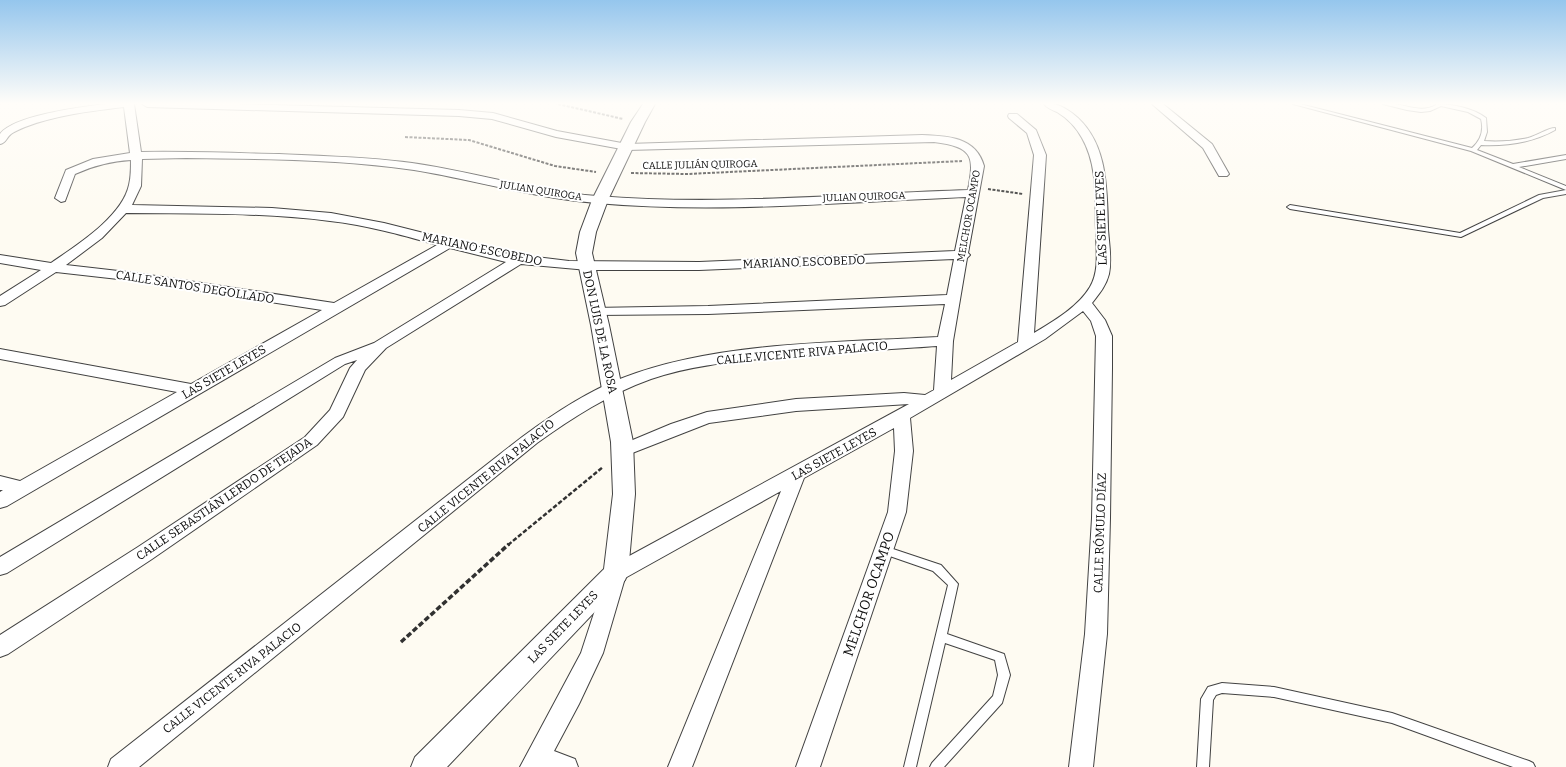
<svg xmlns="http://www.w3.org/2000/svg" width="1566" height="767" font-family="Bitter,serif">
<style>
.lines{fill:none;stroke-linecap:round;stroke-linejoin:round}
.service-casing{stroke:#424242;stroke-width:2}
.minor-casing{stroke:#424242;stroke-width:2}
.tertiary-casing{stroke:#424242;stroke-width:2}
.path-far2{stroke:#313131;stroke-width:2;stroke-dasharray:3 1.5;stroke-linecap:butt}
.path-far1{stroke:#313131;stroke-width:2.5;stroke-dasharray:4.5 2;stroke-linecap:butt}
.path{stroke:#313131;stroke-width:3.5;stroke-dasharray:5.5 2.5;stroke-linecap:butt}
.service{fill:#fff;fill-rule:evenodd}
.minor{fill:#fff;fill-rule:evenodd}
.tertiary{fill:#fff;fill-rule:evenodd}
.labels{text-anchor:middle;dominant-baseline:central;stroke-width:4;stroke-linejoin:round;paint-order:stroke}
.far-street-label{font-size:10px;fill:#0f0f0f;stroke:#fff}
.street-label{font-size:12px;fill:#0f0f0f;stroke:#fff}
.near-street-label{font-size:14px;fill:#0f0f0f;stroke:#fff}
</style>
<rect width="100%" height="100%" fill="#fefbf2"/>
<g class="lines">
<g class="service-casing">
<g id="service">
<path d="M1293,104h7l172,44c9,-8 12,-18 9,-29l-13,-7 -27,-6 -11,5 -9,1 -14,-2 -24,-6c18,-3 35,11 53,1v-1c16,0 37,4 50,14l1,14 -3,9c14,1 30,0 44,-3 8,-2 20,-10 27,-10v2c-23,13 -48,16 -74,15l-4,5 36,14 53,-9v4l-47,8 47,19v4l-95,-39z"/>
<polygon points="1566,190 1566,194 1543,198 1461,237 1290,209 1287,207 1290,205 1460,233 1539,195"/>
<polygon points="884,546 941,565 958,584 947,634 1004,654 1010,675 1002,703 944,767 930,767 932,763 993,696 998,675 995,660 945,643 916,767 904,767 948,585 933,571 881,553 879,550 881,547"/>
<polygon points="1222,683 1274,687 1392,713 1529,761 1533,763 1535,767 1513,767 1392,723 1274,697 1222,693 1216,695 1213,700 1209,767 1197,767 1201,699 1208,687"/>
</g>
</g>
<g class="minor-casing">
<g id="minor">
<path d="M105,104h29l7,48c46,-1 92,1 138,2 44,2 89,3 133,9 62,9 122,28 185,33 123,10 247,-2 371,-6 7,-35 4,-43 -34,-48l-307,8 -71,-13 -64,-18 -33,-3 -312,-9 -5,-3h95l222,6 34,3 64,18 70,13 295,-9c26,1 54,2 62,31l-16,87 2,2 -3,3 -14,83 -2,39 67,-38 16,-187 -7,-22 -18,-15 -1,-2 1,-2h8l19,16 10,25 -12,178c20,-12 44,-26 56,-46 10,-17 6,-38 6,-57 -1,-31 2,-64 -14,-92 -6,-11 -15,-20 -25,-26 -5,-2 -10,-4 -13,-8 11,-2 19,3 28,9 36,27 35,75 36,116 1,15 4,30 1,45 -3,12 -10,20 -17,29l13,17 7,16v32l-2,150 -3,116 -14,133h-24l16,-133 7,-116 4,-182 -5,-15 -8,-10 -38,28 -135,79 3,33 -7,61 -86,255h-24l92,-255 7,-61 -1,-23 -90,50 -112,289h-24l113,-276 -156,87 -22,75 -24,51 -25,47 21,8 3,8h-58l61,-114 28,-86 300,-163 -113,7 -87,12 -87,34 -6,-2 -3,-4 3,-4 55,-23 36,-12 89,-13 108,-6 21,2 9,-5 3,-44c-56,4 -111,7 -167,12 -40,4 -81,8 -119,21 -42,15 -79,39 -114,64l-398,324h-31l3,-8 388,-304c34,-27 70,-53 109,-71 97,-43 226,-41 330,-47l7,-33 -237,10 -111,1 -5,-1 -2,-3 2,-3 116,-2 239,-11 7,-36 -255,11h-111l-67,-6 -135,84 -21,22 -22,47 -26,28 -165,114 -144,95 -8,3v-22l138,-88 167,-110 25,-27 20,-42 7,-8 -12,4 -338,209 -7,2v-18l335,-199 39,-15 132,-81 -56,-14 -443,258 -7,2v-16l3,-2h-3v-14l20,5 157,-89 -177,-33v-10l191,35 131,-74 -186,-29 -80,-9 -51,33 -5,1v-10l41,-26 -41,-7v-8l51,8c26,-18 71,-46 78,-78 2,-8 2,-17 2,-25 -20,1 -38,6 -56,14l-10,27 -4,1 -6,-4 11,-28 27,-11 37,-6 -6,-46c-33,4 -68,8 -99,20 -5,2 -10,4 -14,7 -5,4 -5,9 -11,10v-10c14,-19 82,-27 105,-30zM186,158c73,1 156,1 228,12 61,10 120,28 182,33 123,11 247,-1 370,-6l-11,54 -256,11 -130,-1 -66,-8 -119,-30 -53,-10 -59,-5 -140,-3 9,-19 1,-27zM126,213c68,1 136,-1 204,8 36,4 72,14 107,24l-103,58 -198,-30 -70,-8 36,-27z"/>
<polygon points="1152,104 1163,104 1212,144 1229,174 1227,176 1219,176 1203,148"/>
</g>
</g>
<g class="tertiary-casing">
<polygon id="tertiary" points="643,104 655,104 645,122 608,200 596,232 592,253 609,325 633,442 635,494 628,573 625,580 447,767 411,767 415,757 604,569 613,494 611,442 591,325 576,253 580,232 592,200 631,122"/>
</g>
<g class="path-far2">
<polyline points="558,104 623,119"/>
<polyline points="405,137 469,140 555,166 596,172"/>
<polyline points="631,173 687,174 962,161"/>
<polyline points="988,189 1023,194"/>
</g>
<polyline class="path-far1" points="508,545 603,467"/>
<polyline class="path" points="401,642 509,544"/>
<use href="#service" class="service"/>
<use href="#minor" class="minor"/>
<use href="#tertiary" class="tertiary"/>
</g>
<linearGradient id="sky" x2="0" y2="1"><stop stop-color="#95c6ed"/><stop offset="0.49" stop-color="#fffdf9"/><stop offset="1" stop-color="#fffdf9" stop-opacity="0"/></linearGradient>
<rect width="1566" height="211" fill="url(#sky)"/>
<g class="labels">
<g class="far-street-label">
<text transform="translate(700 165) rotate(-1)">CALLE JULIÁN QUIROGA</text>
<text transform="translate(541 191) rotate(9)">JULIAN QUIROGA</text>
<text transform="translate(864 197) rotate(-2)">JULIAN QUIROGA</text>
<text transform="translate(969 216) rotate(-80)">MELCHOR OCAMPO</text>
</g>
<g class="street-label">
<text transform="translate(1101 218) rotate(-92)">LAS SIETE LEYES</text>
<text transform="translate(482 249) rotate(12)">MARIANO ESCOBEDO</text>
<text transform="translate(804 262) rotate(-2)">MARIANO ESCOBEDO</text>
<text transform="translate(195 287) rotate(9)">CALLE SANTOS DEGOLLADO</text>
<text transform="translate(600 332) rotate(78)">DON LUIS DE LA ROSA</text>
<text transform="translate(802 353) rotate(-5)">CALLE VICENTE RIVA PALACIO</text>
<text transform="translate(224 372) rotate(-30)">LAS SIETE LEYES</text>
<text transform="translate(834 454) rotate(-29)">LAS SIETE LEYES</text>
<text transform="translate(486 476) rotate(-39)">CALLE VICENTE RIVA PALACIO</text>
<text transform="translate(224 499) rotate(-34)">CALLE SEBASTIÁN LERDO DE TEJADA</text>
<text transform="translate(1100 533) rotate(-88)">CALLE RÓMULO DÍAZ</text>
<text transform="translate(563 627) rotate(-46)">LAS SIETE LEYES</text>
<text transform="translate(232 678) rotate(-38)">CALLE VICENTE RIVA PALACIO</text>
</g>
<g class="near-street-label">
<text transform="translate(869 594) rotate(-71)">MELCHOR OCAMPO</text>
</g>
</g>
</svg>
